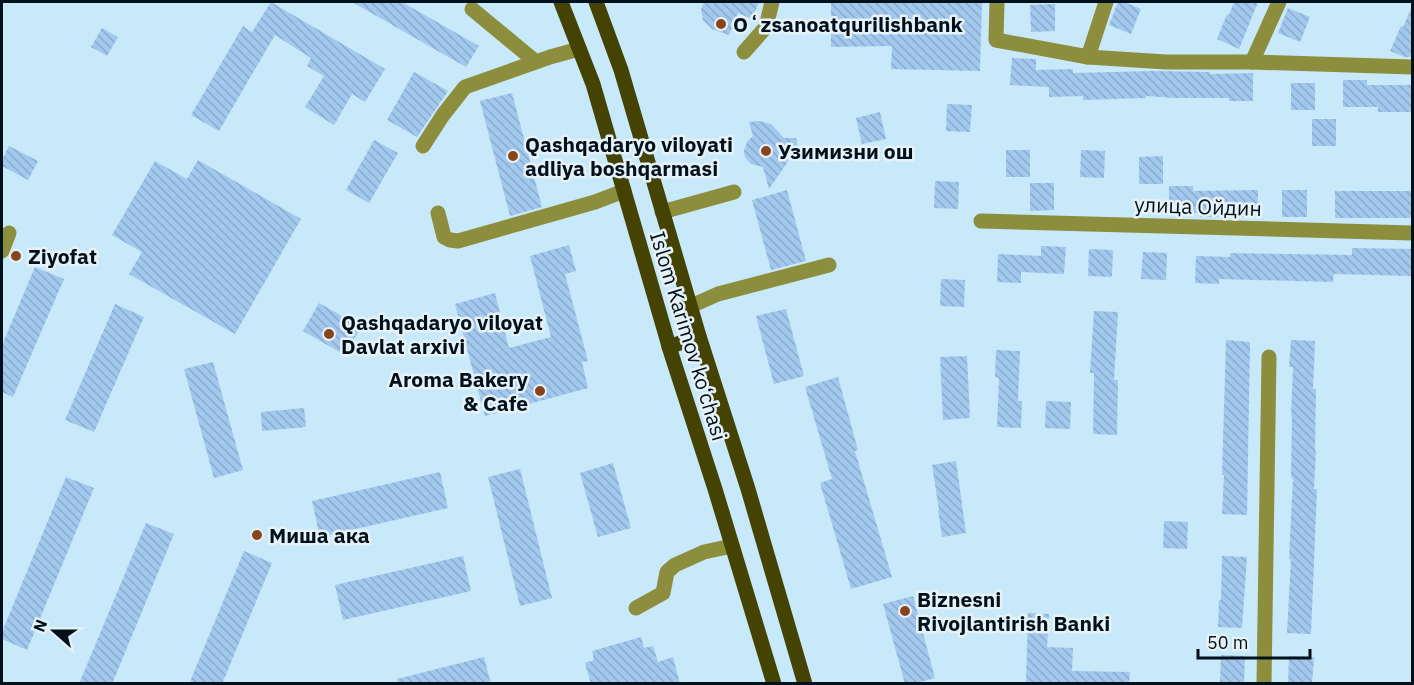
<svg xmlns="http://www.w3.org/2000/svg" width="1414" height="685" font-family="'IBM Plex Sans',sans-serif">
<style>
.building{fill:url(#building-back-hatch)}
.lines{fill:none;stroke-linecap:round;stroke-linejoin:round}
.minor{stroke:#8d8e3d;stroke-width:15}
.major{stroke:#444304;stroke-width:15}
.poi-dot{fill:#89451a;stroke:#e7f2f8;stroke-width:2}
.labels{text-anchor:middle;dominant-baseline:central;stroke-width:5;stroke-linejoin:round;paint-order:stroke}
.poi-label{font-size:21px;font-weight:bold;fill:#00111b;stroke:#e7f2f8;text-anchor:start}
.street-label{font-size:21px;fill:#00111b;stroke:#e7f2f8}
</style>
<defs>
<pattern id="building-back-hatch" width="6" height="6" patternUnits="userSpaceOnUse" patternTransform="scale(1.5)"><rect width="6" height="6" fill="#a2c8ee"/><path d="M-1 5l2 2M0 0l6 6M5-1l2 2" fill="none" stroke="#8aabcc"/></pattern>
</defs>
<rect width="100%" height="100%" fill="#c7e9fa"/>
<g class="building">
<polygon points="271,2 385,69 365,102 352,94 334,125 305,107 324,76 307,66 311,58 275,35 219,131 191,115 243,26 252,32"/>
<polygon points="352,2 402,2 479,46 466,67"/>
<polygon points="704,2 759,2 752,19 738,13 729,35 712,29 703,20 701,9"/>
<polygon points="831,2 982,2 980,71 891,69 892,46 831,47"/>
<polygon points="1118,2 1124,2 1141,9 1131,34 1109,25"/>
<polygon points="1234,2 1258,2 1239,49 1217,39 1227,14 1229,15"/>
<polygon points="1055,4 1055,31 1031,32 1030,5"/>
<polygon points="1413,4 1413,57 1405,57 1390,51 1401,26 1403,27"/>
<polygon points="1288,8 1310,17 1300,42 1278,33"/>
<polygon points="102,28 118,37 107,56 91,47"/>
<polygon points="1012,58 1036,59 1036,70 1073,69 1073,73 1153,71 1210,72 1210,74 1253,73 1253,101 1229,101 1229,98 1174,98 1146,96 1146,98 1083,100 1083,96 1049,97 1049,87 1010,85"/>
<polygon points="414,72 448,91 417,137 387,120"/>
<polygon points="1343,80 1367,80 1367,85 1413,85 1413,112 1378,112 1378,107 1343,107"/>
<rect x="1291" y="83" width="24" height="27"/>
<polygon points="512,93 542,207 510,216 480,101"/>
<polygon points="947,104 972,105 970,132 946,131"/>
<polygon points="880,112 886,139 862,144 856,118"/>
<rect x="1312" y="119" width="24" height="27"/>
<polygon points="759,121 771,124 784,138 796,138 798,148 789,150 788,161 785,166 769,189 763,167 751,164 745,157 744,151 747,142 753,136 749,122"/>
<polygon points="374,140 398,153 369,203 346,190"/>
<polygon points="9,146 38,161 28,180 2,166 2,160"/>
<rect x="1006" y="150" width="24" height="27"/>
<polygon points="1081,150 1105,151 1104,178 1080,177"/>
<polygon points="1163,156 1163,184 1139,184 1139,157"/>
<polygon points="198,160 301,219 235,334 129,274 142,252 112,235 155,161 187,179"/>
<polygon points="935,181 959,182 958,209 934,208"/>
<polygon points="1030,183 1054,183 1054,210 1030,211"/>
<polygon points="1169,186 1193,186 1193,191 1258,190 1258,217 1200,217 1200,213 1169,213"/>
<polygon points="787,190 806,261 771,270 752,200"/>
<rect x="1282" y="190" width="25" height="27"/>
<rect x="1335" y="191" width="78" height="27"/>
<polygon points="569,245 576,271 565,274 588,361 582,362 588,388 485,416 455,304 495,293 509,348 551,337 530,256"/>
<polygon points="1041,246 1066,247 1064,274 1021,272 1021,283 997,282 998,254 1041,256"/>
<polygon points="1352,248 1413,249 1413,276 1334,274 1333,282 1219,279 1219,284 1195,283 1196,256 1230,257 1230,253 1352,255"/>
<polygon points="1089,249 1113,250 1112,277 1088,276"/>
<polygon points="1143,252 1167,253 1166,280 1141,279"/>
<polygon points="35,267 64,279 13,397 2,392 2,345"/>
<polygon points="941,279 965,280 964,307 940,306"/>
<polygon points="319,303 361,327 345,355 303,331"/>
<polygon points="115,304 144,317 94,432 65,420"/>
<polygon points="786,309 804,376 774,384 756,316"/>
<polygon points="1094,311 1118,312 1114,380 1118,380 1117,435 1093,434 1094,373 1090,373"/>
<polygon points="1226,340 1250,342 1247,515 1222,514 1224,475 1222,475"/>
<polygon points="1291,340 1315,341 1313,389 1316,389 1315,451 1316,451 1314,489 1317,489 1311,634 1287,633 1291,559 1289,559 1293,478 1291,477 1292,415 1291,415 1293,367 1289,367"/>
<polygon points="996,350 1020,351 1018,401 1022,401 1021,428 997,427 999,378 995,377"/>
<polygon points="967,356 970,418 943,420 940,357"/>
<polygon points="213,362 243,470 214,478 184,369"/>
<polygon points="838,377 858,450 855,451 892,577 851,589 820,483 832,479 805,387"/>
<polygon points="1046,401 1071,402 1070,429 1045,428"/>
<polygon points="304,408 306,427 262,431 261,412"/>
<polygon points="956,461 966,533 942,537 938,510 939,510 932,465"/>
<polygon points="613,463 631,528 598,537 580,473"/>
<polygon points="520,469 552,598 520,606 488,477"/>
<polygon points="440,472 448,508 320,537 312,501"/>
<polygon points="66,477 94,488 27,650 2,639 2,632"/>
<polygon points="1164,521 1188,522 1187,549 1163,548"/>
<polygon points="146,523 174,534 112,684 79,684"/>
<polygon points="244,551 272,563 222,684 189,684"/>
<polygon points="463,556 471,591 343,620 335,585"/>
<polygon points="1222,556 1247,557 1242,628 1218,627 1219,600 1221,600"/>
<polygon points="913,596 935,678 913,684 905,684 883,604"/>
<polygon points="1028,613 1049,614 1047,647 1073,648 1072,671 1130,672 1129,684 1026,684"/>
<polygon points="641,637 644,648 653,646 658,662 673,657 680,684 591,684 585,663 594,660 592,651"/>
<polygon points="1221,655 1245,656 1244,683 1220,682"/>
<polygon points="1289,656 1314,657 1312,684 1288,683"/>
<polygon points="484,657 491,684 398,684 397,679"/>
</g>
<g class="lines">
<g class="minor">
<polyline points="997,2 996,40 1088,57 1166,62 1252,62 1412,67"/>
<polyline points="472,9 536,62"/>
<polyline points="744,52 766,27 772,2"/>
<polyline points="1088,57 1106,2"/>
<polyline points="1252,62 1279,2"/>
<polyline points="423,146 443,115 465,87 550,57 579,49"/>
<polyline points="662,212 734,192"/>
<polyline points="438,213 444,237 450,240 458,241 595,202 624,191"/>
<polyline points="981,221 1412,233"/>
<polyline points="2,251 9,233"/>
<polyline points="691,306 718,294 829,265"/>
<polyline points="636,608 663,593 667,572 675,565 704,552 732,546"/>
<polyline points="1264,684 1269,357"/>
</g>
<g class="major">
<polyline points="561,2 593,84 671,353 715,489 774,684"/>
<polyline points="596,2 621,70 699,336 748,489 805,684"/>
<polyline points="669,347 699,336"/>
</g>
</g>
<g class="poi-dot">
<circle cx="721" cy="24" r="6"/>
<circle cx="766" cy="151" r="6"/>
<circle cx="513" cy="156" r="6"/>
<circle cx="16" cy="256" r="6"/>
<circle cx="329" cy="334" r="6"/>
<circle cx="540" cy="391" r="6"/>
<circle cx="257" cy="535" r="6"/>
<circle cx="905" cy="611" r="6"/>
</g>
<g class="labels">
<g class="poi-label">
<text x="733" y="24">Oʻzsanoatqurilishbank</text>
<text x="525" y="144">Qashqadaryo viloyati<tspan x="525" dy="24">adliya boshqarmasi</tspan></text>
<text x="778" y="151">Узимизни ош</text>
<text x="28" y="256">Ziyofat</text>
<text x="341" y="322">Qashqadaryo viloyat<tspan x="341" dy="24">Davlat arxivi</tspan></text>
<text x="528" y="379" text-anchor="end">Aroma Bakery<tspan x="528" dy="24">&amp; Cafe</tspan></text>
<text x="269" y="535">Миша ака</text>
<text x="917" y="599">Biznesni<tspan x="917" dy="24">Rivojlantirish Banki</tspan></text>
</g>
<g class="street-label">
<text transform="translate(1198 206) rotate(2)">улица Ойдин</text>
<text transform="translate(689 336) rotate(73)">Islom Karimov ko‘chasi</text>
</g>
</g>
<rect width="1414" height="685" fill="none" stroke="#00111b" stroke-width="6"/>
<g transform="translate(54 631) rotate(291)" stroke="#e7f2f8" stroke-width="4.5" paint-order="stroke">
<path d="M0-4.5L10 22L0 15L-10 22Z" fill="#00111b"/>
<text y="-9" font-size="16" font-weight="bold" text-anchor="middle" fill="#00111b">N</text>
</g>
<path d="M1198 649v9h112v-9" fill="none" stroke="#00111b" stroke-width="3"/>
<text x="1207" y="649" font-size="18" fill="#00111b" stroke="#e7f2f8" stroke-width="4.5" paint-order="stroke">50 m</text>
</svg>
